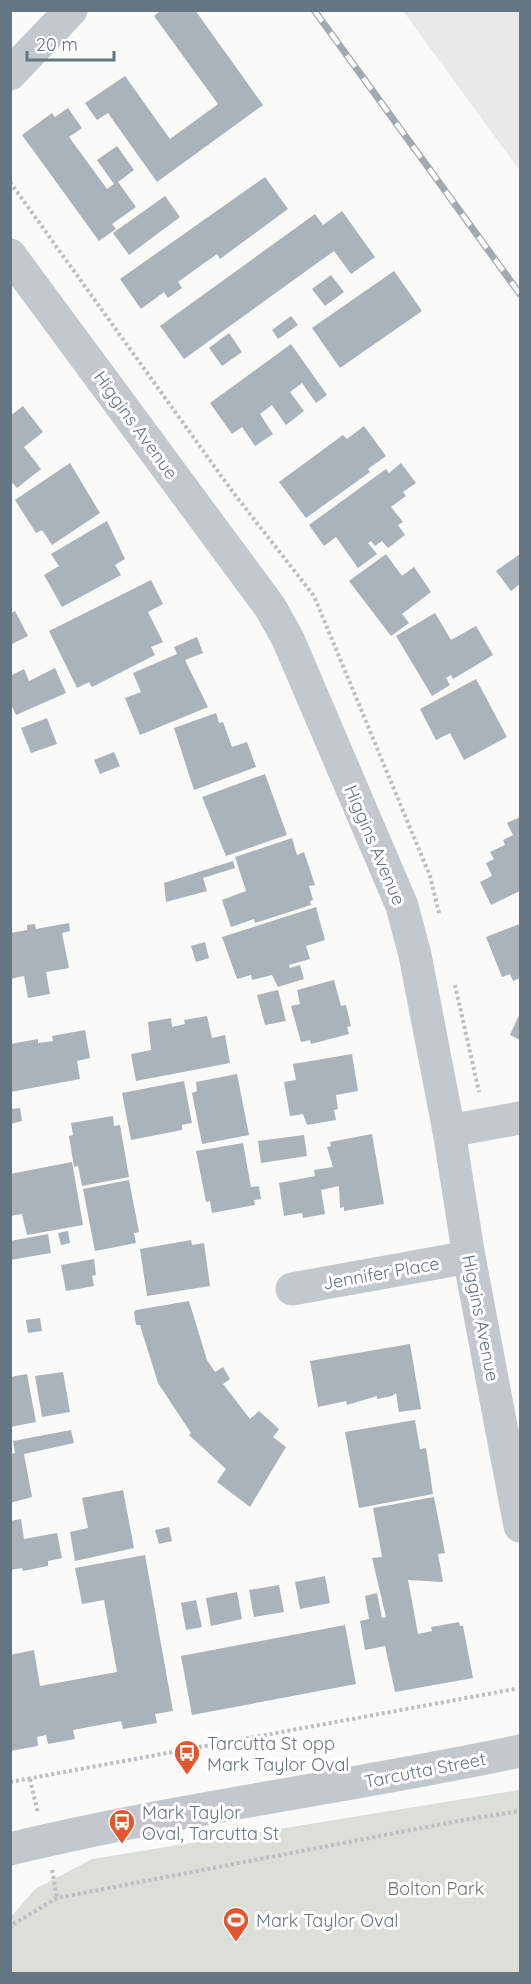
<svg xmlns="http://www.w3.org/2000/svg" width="531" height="1984" font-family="Quicksand,sans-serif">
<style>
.built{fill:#e8e9e9}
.green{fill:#dadfd7}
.building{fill:#aab3b9}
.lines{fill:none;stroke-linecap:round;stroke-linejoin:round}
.path{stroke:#bbbfc2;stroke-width:4;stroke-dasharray:3 3;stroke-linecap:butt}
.minor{stroke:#c3c8cc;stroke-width:33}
.rail-casing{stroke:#a2aab0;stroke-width:7}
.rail{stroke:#fff;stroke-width:4.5;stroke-dasharray:14;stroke-linecap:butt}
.labels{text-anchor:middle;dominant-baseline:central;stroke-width:6;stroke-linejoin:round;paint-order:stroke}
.street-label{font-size:18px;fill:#657683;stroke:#fff}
.poi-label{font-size:18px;fill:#657683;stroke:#fff;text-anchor:start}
.park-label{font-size:18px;fill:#687a64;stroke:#fff}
</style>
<rect width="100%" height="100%" fill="#fafaf8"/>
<polygon class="built" points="403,11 520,11 520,171"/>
<polygon class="green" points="520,1790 520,1973 11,1973 11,1917 35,1889 92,1859"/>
<g class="building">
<polygon points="161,10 195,10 263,105 157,182 108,113 97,120 85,103 125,76 170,139 218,104 154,16"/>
<polygon points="68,108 82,128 69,137 107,189 114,184 97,160 117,146 134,170 118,182 136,207 112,224 116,229 99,241 22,135 52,113 55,117"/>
<polygon points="265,177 288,209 220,259 217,254 178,282 182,288 168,298 164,292 141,309 120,279"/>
<polygon points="165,196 180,217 129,255 113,233"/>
<polygon points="342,211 375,257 351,274 334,251 184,359 160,326 315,214 323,225"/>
<polygon points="394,271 422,311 340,368 312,328"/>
<polygon points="331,275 344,292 325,306 312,289"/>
<polygon points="291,316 298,325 278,339 272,330"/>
<polygon points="229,333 242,352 222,366 209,348"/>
<polygon points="291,344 327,395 316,403 302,383 290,392 304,411 286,425 272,405 260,414 273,434 255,446 242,427 232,434 210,403"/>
<polygon points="23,406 43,432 24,447 41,469 17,488 10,480 10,416"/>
<polygon points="364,426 386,456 368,469 370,472 306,518 279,482 343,435 347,439"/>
<polygon points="70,463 100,513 52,545 42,530 36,533 15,500"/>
<polygon points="401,463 416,483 403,492 406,496 391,507 403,522 398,525 405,535 388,548 382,541 375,546 371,541 368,543 377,554 358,568 336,537 324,546 309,525 386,469 389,473"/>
<polygon points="107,521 125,559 115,565 121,575 62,607 44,575 59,566 51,554"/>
<polygon points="386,554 402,576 414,567 431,592 402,614 409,623 391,636 349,581"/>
<polygon points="520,554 520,584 511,591 496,571"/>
<polygon points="151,580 163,604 148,612 163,642 151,647 155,655 92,687 89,682 77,688 49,631"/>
<polygon points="15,611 28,636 10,645 10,614"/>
<polygon points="435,613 451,640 476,626 493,655 453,679 451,675 446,678 450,685 432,696 396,636"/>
<polygon points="197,637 203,653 185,660 208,707 140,735 125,698 141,692 133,673 177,654 174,647"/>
<polygon points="55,668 66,693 16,715 10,702 10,676 24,669 29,681"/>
<polygon points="476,679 507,737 464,760 450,733 436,740 420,709"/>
<polygon points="216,713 219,723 223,722 232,747 247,742 256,767 194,790 174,728"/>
<polygon points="47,718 57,744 31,753 21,728"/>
<polygon points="114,752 120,766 100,774 94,760"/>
<polygon points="265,774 287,835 226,856 202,797"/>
<polygon points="520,817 520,891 491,905 480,882 492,876 486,863 494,859 490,852 505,845 503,840 513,835 507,823"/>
<polygon points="292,838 297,855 304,852 315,885 309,886 313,900 310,901 311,905 255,923 254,919 231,927 222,900 246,891 235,857"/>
<polygon points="233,861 235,868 203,878 207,891 166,902 164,883"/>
<polygon points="316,907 325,940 306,946 310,959 289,965 290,968 300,965 304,979 278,987 272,975 252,980 251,975 237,979 222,937"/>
<polygon points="69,923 70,931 62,933 69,968 46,972 50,994 28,998 24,976 10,979 10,933 27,930 27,925 35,924 36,929"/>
<polygon points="520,924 520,978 513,981 510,974 502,977 486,937"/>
<polygon points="205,942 209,958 196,962 191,946"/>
<polygon points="334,980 341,1006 346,1005 351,1026 347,1027 349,1034 311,1044 310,1040 301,1042 291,1006 300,1004 297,990"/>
<polygon points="278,990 286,1021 265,1025 257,995"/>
<polygon points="520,1013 520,1040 510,1035"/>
<polygon points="207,1016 212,1038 225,1035 230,1063 136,1081 131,1054 151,1050 148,1022 171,1018 172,1027 185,1024 184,1020"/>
<polygon points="85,1030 90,1058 77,1061 80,1079 10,1092 10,1044 38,1039 38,1043 53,1041 52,1036"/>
<polygon points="352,1054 358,1091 336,1095 338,1109 334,1110 336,1120 307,1125 303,1114 290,1116 284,1082 296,1080 293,1064"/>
<polygon points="237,1074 249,1135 202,1144 192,1093 197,1091 196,1082"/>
<polygon points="184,1081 192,1123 182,1125 182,1130 131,1140 122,1093"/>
<polygon points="20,1108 22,1121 10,1124 10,1109"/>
<polygon points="113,1116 114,1126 120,1125 129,1177 82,1186 78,1166 74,1167 69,1136 73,1135 71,1123"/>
<polygon points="372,1134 384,1204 344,1211 344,1207 340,1208 339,1186 321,1190 325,1214 303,1218 302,1213 284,1216 279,1183 315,1176 314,1170 333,1167 327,1147 331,1146 330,1142"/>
<polygon points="304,1135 307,1156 261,1163 258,1141"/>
<polygon points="243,1143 251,1187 259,1186 261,1199 254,1200 255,1205 212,1213 210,1201 206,1202 196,1151"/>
<polygon points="72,1162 83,1225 27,1235 22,1214 10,1216 10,1174"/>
<polygon points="129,1180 139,1232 134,1233 136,1243 95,1251 83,1189"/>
<polygon points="68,1231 70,1243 61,1245 58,1233"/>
<polygon points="48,1234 51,1253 10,1260 10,1241"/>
<polygon points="191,1240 192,1245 204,1243 210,1286 147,1296 140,1249"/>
<polygon points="94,1259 96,1275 92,1276 94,1286 66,1291 61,1265"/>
<polygon points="189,1301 207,1360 215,1372 223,1367 230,1379 223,1384 250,1419 259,1411 279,1429 273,1437 286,1447 250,1507 217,1482 226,1469 189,1435 191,1433 158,1383 140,1325 136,1325 134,1312 136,1310"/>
<polygon points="40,1318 42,1331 28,1333 26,1320"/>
<polygon points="410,1344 421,1409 399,1412 396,1393 392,1396 377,1399 377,1396 347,1405 346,1401 318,1407 310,1361"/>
<polygon points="63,1372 70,1412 42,1417 35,1376"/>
<polygon points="27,1374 36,1422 10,1427 10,1377"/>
<polygon points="415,1420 420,1449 426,1448 433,1494 359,1508 345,1432"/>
<polygon points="71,1430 74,1443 24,1454 32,1497 10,1503 10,1454 15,1453 13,1441"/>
<polygon points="123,1490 134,1548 75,1561 70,1532 88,1528 82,1498"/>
<polygon points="434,1497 445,1553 438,1554 443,1582 408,1580 418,1634 432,1631 431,1627 459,1622 460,1626 463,1626 473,1678 395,1692 385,1646 365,1650 360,1621 369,1619 365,1596 377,1593 382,1618 386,1617 372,1558 382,1557 373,1508"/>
<polygon points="21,1519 24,1539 57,1533 62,1558 48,1561 48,1566 23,1571 22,1568 10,1570 10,1521"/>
<polygon points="169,1527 172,1541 159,1544 155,1530"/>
<polygon points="145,1555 173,1711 155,1714 157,1723 123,1729 121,1721 73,1730 75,1739 48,1744 46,1735 37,1737 38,1746 10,1751 10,1655 34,1650 40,1686 117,1672 104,1600 82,1604 75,1568"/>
<polygon points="325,1576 330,1603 300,1609 295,1582"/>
<polygon points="279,1585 284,1612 254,1617 249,1590"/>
<polygon points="237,1592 242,1619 211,1626 206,1598"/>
<polygon points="196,1600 202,1627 186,1630 181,1603"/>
<polygon points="345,1625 356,1684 192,1715 181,1656"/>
</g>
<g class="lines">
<g class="path">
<polyline points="10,182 232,491 314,596 430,876 439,913"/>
<polyline points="455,985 479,1092"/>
<polyline points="30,1779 38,1813"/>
<polyline points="10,1782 515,1689"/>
<polyline points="52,1870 57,1898"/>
<polyline points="10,1929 12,1925 57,1898 463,1820 520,1811"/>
</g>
<g class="minor">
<polyline points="10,74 71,10"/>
<polyline points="10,255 270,607 288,639 402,906 415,955 449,1131 469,1257 520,1526"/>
<polyline points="449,1131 520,1118"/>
<polyline points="292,1289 469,1257"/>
<path d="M10,1849c169,-41 341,-62 510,-98"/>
</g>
<g class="rail-casing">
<polyline id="rail" points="314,10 520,294"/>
</g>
<use href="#rail" class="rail"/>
</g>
<defs>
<g id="bus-pin" transform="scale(1.35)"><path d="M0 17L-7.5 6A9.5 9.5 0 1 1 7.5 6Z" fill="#e4572e" stroke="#fff"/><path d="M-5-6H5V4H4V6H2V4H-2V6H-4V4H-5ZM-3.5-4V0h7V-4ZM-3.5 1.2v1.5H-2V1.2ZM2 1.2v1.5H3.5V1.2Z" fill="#fff"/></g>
<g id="stadium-pin" transform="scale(1.35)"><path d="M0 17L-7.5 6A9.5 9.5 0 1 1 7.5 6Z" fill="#e4572e" stroke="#fff"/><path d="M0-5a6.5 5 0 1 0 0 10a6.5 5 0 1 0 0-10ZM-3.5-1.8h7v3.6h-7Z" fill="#fff"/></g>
</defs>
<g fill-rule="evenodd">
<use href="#bus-pin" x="187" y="1753"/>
<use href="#bus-pin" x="122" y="1822"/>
<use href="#stadium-pin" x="236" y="1920"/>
</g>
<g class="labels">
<g class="street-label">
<text transform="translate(136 425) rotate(54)">Higgins Avenue</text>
<text transform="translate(375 845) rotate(67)">Higgins Avenue</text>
<text transform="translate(381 1273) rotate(-10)">Jennifer Place</text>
<text transform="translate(481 1318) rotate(79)">Higgins Avenue</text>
<text transform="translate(425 1770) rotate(-11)">Tarcutta Street</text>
</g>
<g class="poi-label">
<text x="207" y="1743">Tarcutta St opp<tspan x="207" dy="21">Mark Taylor Oval</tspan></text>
<text x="142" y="1812">Mark Taylor<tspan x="142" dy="21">Oval, Tarcutta St</tspan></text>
<text x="256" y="1920">Mark Taylor Oval</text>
</g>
<g class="park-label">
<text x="436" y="1888">Bolton Park</text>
</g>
</g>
<rect width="531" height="1984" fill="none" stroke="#657683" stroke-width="24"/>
<path d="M27 51v9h87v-9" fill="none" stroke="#657683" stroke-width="3"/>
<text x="36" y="51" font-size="18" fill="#657683" stroke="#ffffff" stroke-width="4.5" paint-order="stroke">20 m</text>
</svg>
